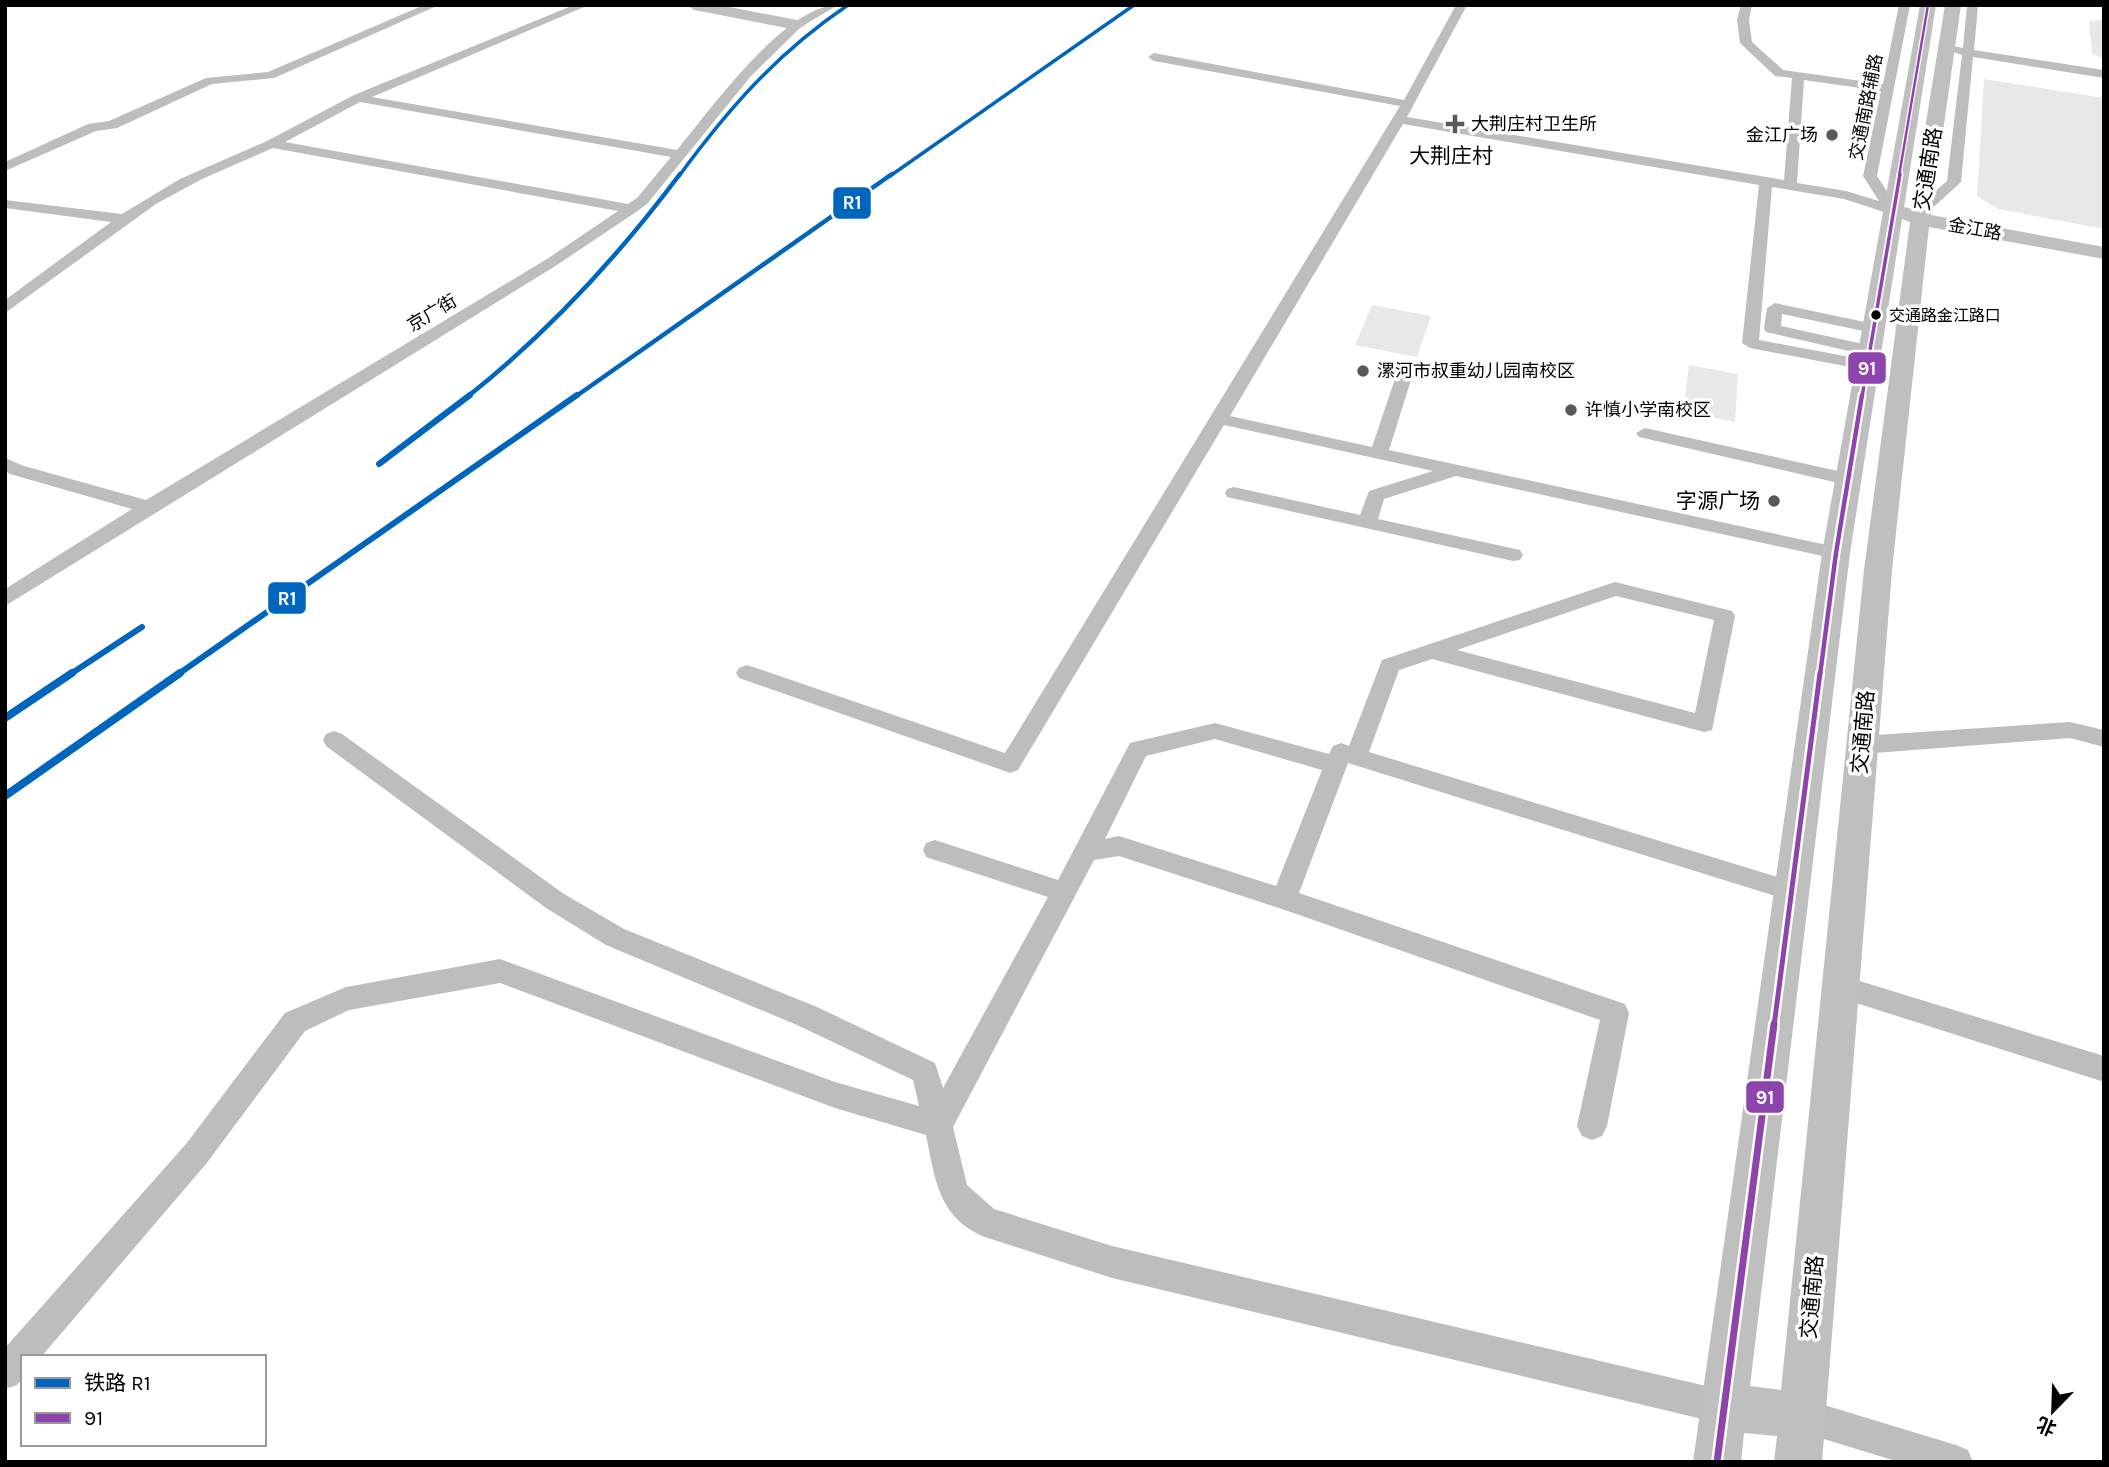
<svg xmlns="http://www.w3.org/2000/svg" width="2109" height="1467" font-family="Karla,'Noto Sans SC',sans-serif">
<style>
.green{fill:#e8e8e8}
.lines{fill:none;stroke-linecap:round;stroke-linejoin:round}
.street{fill:#bdbdbd;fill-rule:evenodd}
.secondary{fill:#bfbfbf;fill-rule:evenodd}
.bus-1-far4-casing{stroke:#fff;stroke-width:5}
.bus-1-far3-casing{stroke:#fff;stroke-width:7}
.bus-1-far2-casing{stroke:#fff;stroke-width:9}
.bus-1-far1-casing{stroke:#fff;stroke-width:10}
.bus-1-casing{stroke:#fff;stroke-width:12}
.bus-1-far4{stroke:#8e44ad;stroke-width:2.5}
.bus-1-far3{stroke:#8e44ad;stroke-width:3.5}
.bus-1-far2{stroke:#8e44ad;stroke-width:4.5}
.bus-1-far1{stroke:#8e44ad;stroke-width:5}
.bus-1{stroke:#8e44ad;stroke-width:7}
.rail-1-far3-casing{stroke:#fff;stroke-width:6}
.rail-1-far2-casing{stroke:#fff;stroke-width:8}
.rail-1-far1-casing{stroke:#fff;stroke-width:10}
.rail-1-casing{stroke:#fff;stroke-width:13}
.rail-1-far3{stroke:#0065bd;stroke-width:3.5}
.rail-1-far2{stroke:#0065bd;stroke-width:4.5}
.rail-1-far1{stroke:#0065bd;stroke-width:6}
.rail-1{stroke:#0065bd;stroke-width:8}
.poi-dot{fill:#595959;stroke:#fff;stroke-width:2.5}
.bus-dot{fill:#000;stroke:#fff;stroke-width:2.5}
.labels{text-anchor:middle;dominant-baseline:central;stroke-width:7;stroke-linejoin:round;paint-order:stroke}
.far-bus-label{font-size:16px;fill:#000;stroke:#fff;text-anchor:start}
.far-street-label{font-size:18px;fill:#000;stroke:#fff}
.far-poi-label{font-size:18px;fill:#000;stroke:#fff;text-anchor:start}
.far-quarter-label{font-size:21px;fill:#000;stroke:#fff}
.street-label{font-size:21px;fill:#000;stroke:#fff}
.poi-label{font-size:21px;fill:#000;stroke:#fff;text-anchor:end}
.line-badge{stroke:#fff;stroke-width:2.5}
.badge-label{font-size:19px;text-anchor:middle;font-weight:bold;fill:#fff}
</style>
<rect width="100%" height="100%" fill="#fff"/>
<g class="green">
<polygon points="2104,19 2104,60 2092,53 2089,22"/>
<polygon points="1984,79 2104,98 2104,229 1998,209 1977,196"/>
<polygon points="1372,305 1431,316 1417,357 1355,345"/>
<polygon points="1689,365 1738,374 1735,422 1683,411"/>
</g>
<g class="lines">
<g class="street">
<polygon points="424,5 439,5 274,78 212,84 117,128 96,131 5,171 5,162 88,124 109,121 206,78 268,72"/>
<path d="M574,5h15l-217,92 305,53c33,-40 108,-145 161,-145l-37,22 -50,49 -104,128 -11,8 -79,53 -552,341v-17l127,-80 -122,-35 -5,-3v-13l19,8 122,34 401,-241 71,-48 -345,-63 -71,31 -46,25 -151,109v-13l106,-78 -106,-14v-8l117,14 58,-35 87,-38 87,-46zM360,102l311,55 -34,41 -9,6 -343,-62z"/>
<path d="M1456,5h11l-60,112 377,63 8,-102 -17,-2 -35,-33 -3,-23 4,-15h11l-3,15 3,22 31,28 100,14 16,-79h11l-33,171 22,34 -2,3h-10l-43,-14 -72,-12 -13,153 107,20 8,5 -8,5 -116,-22 -8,-5 17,-158 -356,-61 -173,292 142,31 28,-83 8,-5 8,5 -27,86 447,97 7,1 3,5 -3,5 -7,1 -380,-83 -72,23 -6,20 142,31 3,5 -3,5 -7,1 -286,-64 -2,-4 2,-4 7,-2 126,28 9,-24 64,-20 -209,-46 -206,345 -8,3 -8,-3 -263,-92 -3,-5 3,-5 8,-3 258,88 395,-647 -246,-45 -6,-4 6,-4 250,47zM1804,80l77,11 -18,85 16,25 -33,-10 -49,-8z"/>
<polygon points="1967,5 1978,5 1974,50 2104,70 2104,78 1973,57 1961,182 1926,214 1916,214 1916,208 1947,181 1962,55 1947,50 1953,46 1963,48"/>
<polygon points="1775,303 1879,325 1881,328 1879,331 1873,333 1782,314 1781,326 1872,346 1874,350 1866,355 1766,332 1764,329 1767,308"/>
<polygon points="1645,428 1847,473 1856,479 1847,485 1639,437 1636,433"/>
<path d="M1615,582l117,29 3,5 -23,114 -8,2 -272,-73 -33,11 -30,82 422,129 9,3 4,7 -4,7 -9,3 -443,-138 -49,130 326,111 4,9 -22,113 -5,10 -10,4 -10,-4 -5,-10 23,-106 -318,-111 -163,-53 -25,4 -141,267 14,58 27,24 118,37 611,144 12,5 5,12 -5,12 -12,5 -611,-146 -127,-41c-47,-19 -50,-59 -59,-102l-91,-27 -335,-125 -151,27 -44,21 -99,133 -165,193h-18v21l-6,7 -12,4v-41l181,-204 99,-131 61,-26 154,-28 335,123 84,24 -6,-26 -116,-55 -191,-80 -60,-37 -220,-162 -3,-6 3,-6 8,-3 8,3 222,160 60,35 193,78 118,56 8,25 105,-191 -122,-40 -3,-7 3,-7 9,-3 123,40 72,-137 85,-20 114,31 4,-8 8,-3 8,3 33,-86zM1616,596l98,24 -19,93 -238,-63zM1215,739l107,31 -46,116 -157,-50 -14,3 41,-83z"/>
<polygon points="2070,722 2104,730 2104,747 2070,738 1861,754 1853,751 1850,745 1853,739 1861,736"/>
<polygon points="1840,975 2104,1056 2104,1082 1831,995 1827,987 1831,979"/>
<polygon points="1801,1398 1956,1445 1968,1450 1973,1462 1899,1462 1801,1432 1789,1427 1784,1415 1789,1403"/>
</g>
<g class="secondary">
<polygon points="687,5 719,5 797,20 805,25 797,30 694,10"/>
<path d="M1920,5h16l-32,202 8,2 33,-204h16l-30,210 173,32v12l-175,-32 -37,343 -70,892h-48l3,-26 -33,-3 -3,29h-48l129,-909zM1902,219l8,3 -46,348 -83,820 -31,-4 100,-833z"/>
</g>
<g class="bus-1-far4-casing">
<polyline id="bus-1-far4" points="1899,176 1928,5"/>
</g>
<g class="bus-1-far3-casing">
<polyline id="bus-1-far3" points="1862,397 1900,174"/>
</g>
<g class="bus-1-far2-casing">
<polyline id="bus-1-far2" points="1820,675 1836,553 1862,395"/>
</g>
<g class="bus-1-far1-casing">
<polyline id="bus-1-far1" points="1774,1026 1820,673"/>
</g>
<g class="bus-1-casing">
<polyline id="bus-1" points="1717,1462 1774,1024"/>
</g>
<use href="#bus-1-far4" class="bus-1-far4"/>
<use href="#bus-1-far3" class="bus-1-far3"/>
<use href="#bus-1-far2" class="bus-1-far2"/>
<use href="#bus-1-far1" class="bus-1-far1"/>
<use href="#bus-1" class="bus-1"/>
<g class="rail-1-far3-casing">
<g id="rail-1-far3">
<path d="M679,176c50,-68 98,-123 169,-171"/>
<polyline points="890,176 1134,5"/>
</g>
</g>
<g class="rail-1-far2-casing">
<g id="rail-1-far2">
<path d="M467,397c82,-65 150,-139 213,-223"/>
<polyline points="575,397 892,174"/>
</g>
</g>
<g class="rail-1-far1-casing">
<g id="rail-1-far1">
<polyline points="379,464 470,395"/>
<polyline points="69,675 142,627"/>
<polyline points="177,675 577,395"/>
</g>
</g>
<g class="rail-1-casing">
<g id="rail-1">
<polyline points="5,718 72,673"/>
<polyline points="5,796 180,673"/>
</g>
</g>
<use href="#rail-1-far3" class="rail-1-far3"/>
<use href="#rail-1-far2" class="rail-1-far2"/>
<use href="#rail-1-far1" class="rail-1-far1"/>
<use href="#rail-1" class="rail-1"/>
</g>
<g class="poi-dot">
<path d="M1451.5 113.5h7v7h7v7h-7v7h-7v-7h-7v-7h7z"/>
<circle cx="1832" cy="135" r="7"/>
<circle cx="1363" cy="371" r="7"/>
<circle cx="1571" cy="410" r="7"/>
<circle cx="1774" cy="501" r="7"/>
</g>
<circle class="bus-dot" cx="1876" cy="315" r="6"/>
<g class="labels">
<g class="far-bus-label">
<text x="1889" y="315">交通路金江路口</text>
</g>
<g class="far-street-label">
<text transform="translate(1866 107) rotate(-79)">交通南路辅路</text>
<text transform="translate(1975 229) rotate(10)">金江路</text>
<text transform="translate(432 313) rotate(-31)">京广街</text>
</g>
<g class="far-poi-label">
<text x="1471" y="124">大荆庄村卫生所</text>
<text x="1818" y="135" text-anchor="end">金江广场</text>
<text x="1377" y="371">漯河市叔重幼儿园南校区</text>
<text x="1585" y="410">许慎小学南校区</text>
</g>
<g class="far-quarter-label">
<text x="1451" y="156">大荆庄村</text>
</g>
<g class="street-label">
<text transform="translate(1928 169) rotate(-81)">交通南路</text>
<text transform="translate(1863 732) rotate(-85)">交通南路</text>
<text transform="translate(1812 1297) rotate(-85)">交通南路</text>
</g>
<g class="poi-label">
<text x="1760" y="501">字源广场</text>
</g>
</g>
<g class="line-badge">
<rect x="832" y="186" width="40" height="34" rx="7" fill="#0065bd"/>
<rect x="1847" y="351" width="40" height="34" rx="7" fill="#8e44ad"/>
<rect x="267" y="581" width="40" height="34" rx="7" fill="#0065bd"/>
<rect x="1745" y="1080" width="40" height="34" rx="7" fill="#8e44ad"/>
</g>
<g class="badge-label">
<text x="852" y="209">R1</text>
<text x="1867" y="375">91</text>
<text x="287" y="605">R1</text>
<text x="1765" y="1104">91</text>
</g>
<rect width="2109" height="1467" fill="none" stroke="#000000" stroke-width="14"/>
<rect x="21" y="1355" width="245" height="91" fill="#ffffff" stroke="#999999" stroke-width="2"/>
<rect x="35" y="1378" width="35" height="10" fill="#0065bd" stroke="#999999" stroke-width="2"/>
<text x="84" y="1390" font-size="21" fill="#000000">铁路 R1</text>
<rect x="35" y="1413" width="35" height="10" fill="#8e44ad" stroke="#999999" stroke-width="2"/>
<text x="84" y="1425" font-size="21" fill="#000000">91</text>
<g transform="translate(2053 1411) rotate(203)" stroke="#ffffff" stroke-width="5" paint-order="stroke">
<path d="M0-5L12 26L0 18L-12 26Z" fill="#000000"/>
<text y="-10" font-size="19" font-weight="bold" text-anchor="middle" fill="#000000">北</text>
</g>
</svg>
